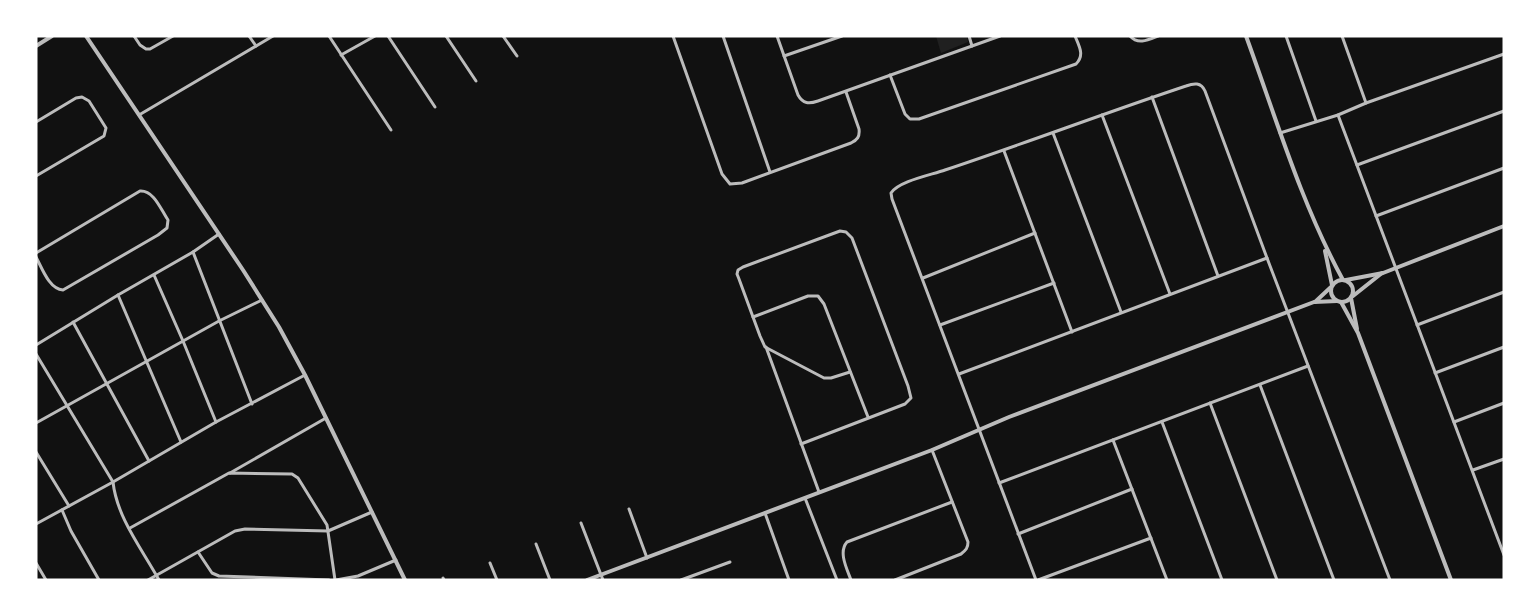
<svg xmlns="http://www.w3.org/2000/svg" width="1540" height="616" font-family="'Titillium Web',sans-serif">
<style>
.green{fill:#202020}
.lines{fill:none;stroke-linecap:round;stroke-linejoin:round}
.minor{stroke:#bcbcbc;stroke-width:3}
.tertiary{stroke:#bcbcbc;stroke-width:4}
</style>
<rect width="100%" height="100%" fill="#111"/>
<polygon class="green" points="936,36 967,36 968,42 941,53"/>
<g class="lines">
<g class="minor">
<polyline points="134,36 140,45 146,49 150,49 173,36"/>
<polyline points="249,36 256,46"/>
<polyline points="329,36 391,130"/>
<polyline points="388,36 435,107"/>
<polyline points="446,36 476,81"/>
<polyline points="503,36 517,56"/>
<path d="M673,36l49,138 8,10 12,-1 109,-40c6,-3 9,-6 8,-14l-13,-37"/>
<polyline points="723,36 770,172"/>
<path d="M777,36l21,59c5,9 11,9 20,6l182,-65"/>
<polyline points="969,36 972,46"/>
<path d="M1130,36c8,9 18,4 28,0"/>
<polyline points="1286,36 1316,121"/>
<polyline points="1342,36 1366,103"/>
<polyline points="341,55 375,36"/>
<polyline points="784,56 842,36"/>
<path d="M890,75l15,39 5,5h9l157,-55c9,-9 3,-18 -1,-28"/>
<polyline points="1152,97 1218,276"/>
<polyline points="139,115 273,36"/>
<polyline points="1102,115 1170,294"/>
<polyline points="1338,115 1504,555"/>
<polyline points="36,122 76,98 82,97 89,101 106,128 104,136 36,176"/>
<polyline points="1053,133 1121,312"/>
<polyline points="1280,133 1338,115 1366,103 1504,54"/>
<polyline points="1004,151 1072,332"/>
<polyline points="1357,165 1504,111"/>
<polyline points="1376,216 1504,168"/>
<polyline points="193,252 252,404"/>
<path d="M36,253l104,-62c14,-1 21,19 28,29l-1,8 -9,7 -95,55c-14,-1 -21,-22 -27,-33"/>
<polyline points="154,275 183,341 216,422"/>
<polyline points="923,278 1035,233"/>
<polyline points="118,295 181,442"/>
<polyline points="753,317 808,296 818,296 824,304 868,417"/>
<polyline points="73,322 149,461"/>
<polyline points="940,325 1054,283"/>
<polyline points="1417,325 1504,292"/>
<polyline points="36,345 118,295 193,252 219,234"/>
<polyline points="766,347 819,492"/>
<path d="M36,354l77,128c4,36 29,67 46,98"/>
<polyline points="1435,373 1504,347"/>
<polyline points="959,374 1267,258"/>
<polyline points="1260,385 1334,580"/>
<polyline points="1210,403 1277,580"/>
<polyline points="1162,422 1222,580"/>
<polyline points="1454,422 1504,403"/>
<polyline points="36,423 219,321 262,300"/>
<polyline points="1113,440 1167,580"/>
<polyline points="801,444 905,404 911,398 908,386 852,238 846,232 840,231 743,267 738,270 737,274 739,279 760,336 765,347 824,378 831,378 850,372"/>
<polyline points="36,452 69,506"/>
<polyline points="1473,470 1504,459"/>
<polyline points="230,473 326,418"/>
<polyline points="999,483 1308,366"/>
<polyline points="805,498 837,580"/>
<polyline points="629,509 647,558"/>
<polyline points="62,510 71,531 99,580"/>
<polyline points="765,513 789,580"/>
<polyline points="581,523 603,580"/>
<polyline points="36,524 113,482 216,422 305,375"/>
<polyline points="130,528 229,473 292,474 298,478 327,525 335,580"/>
<polyline points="1018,534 1132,489"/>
<polyline points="536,544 550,580"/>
<polyline points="198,552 212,573 219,576 329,580"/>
<polyline points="36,563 46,580"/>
<polyline points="490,563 497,580"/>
<polyline points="443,578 444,580"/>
<polyline points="148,580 235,531 245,529 328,531 372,512"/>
<polyline points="336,580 358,576 396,560"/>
<polyline points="681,580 730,562"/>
<path d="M851,580c-4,-11 -13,-28 -4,-38l105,-40"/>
<path d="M895,580l66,-26c5,-4 7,-6 7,-12l-36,-92"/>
<path d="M1036,580l-144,-381 -1,-6c8,-12 40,-18 54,-23 81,-27 160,-57 241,-84 8,-3 15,-4 19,5l62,167 123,322"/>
<polyline points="1038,580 1151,538"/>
</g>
<g class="tertiary">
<polyline points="86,36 243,270 279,327 305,375 405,580"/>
<path d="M1246,36c30,82 55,167 97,244"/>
<polyline points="36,46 52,36"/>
<polyline points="1325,251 1332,285"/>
<circle cx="1342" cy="291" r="11"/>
<polyline points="1346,280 1383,273 1504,226"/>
<polyline points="1353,296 1382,273"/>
<polyline points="1351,298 1357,329"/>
<polyline points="1315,302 1331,287"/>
<polyline points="1341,302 1358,333 1451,580"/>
<polyline points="587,580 932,450 1009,417 1314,302 1337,301"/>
</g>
</g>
<rect width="1540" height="616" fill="none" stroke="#ffffff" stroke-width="75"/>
</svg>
